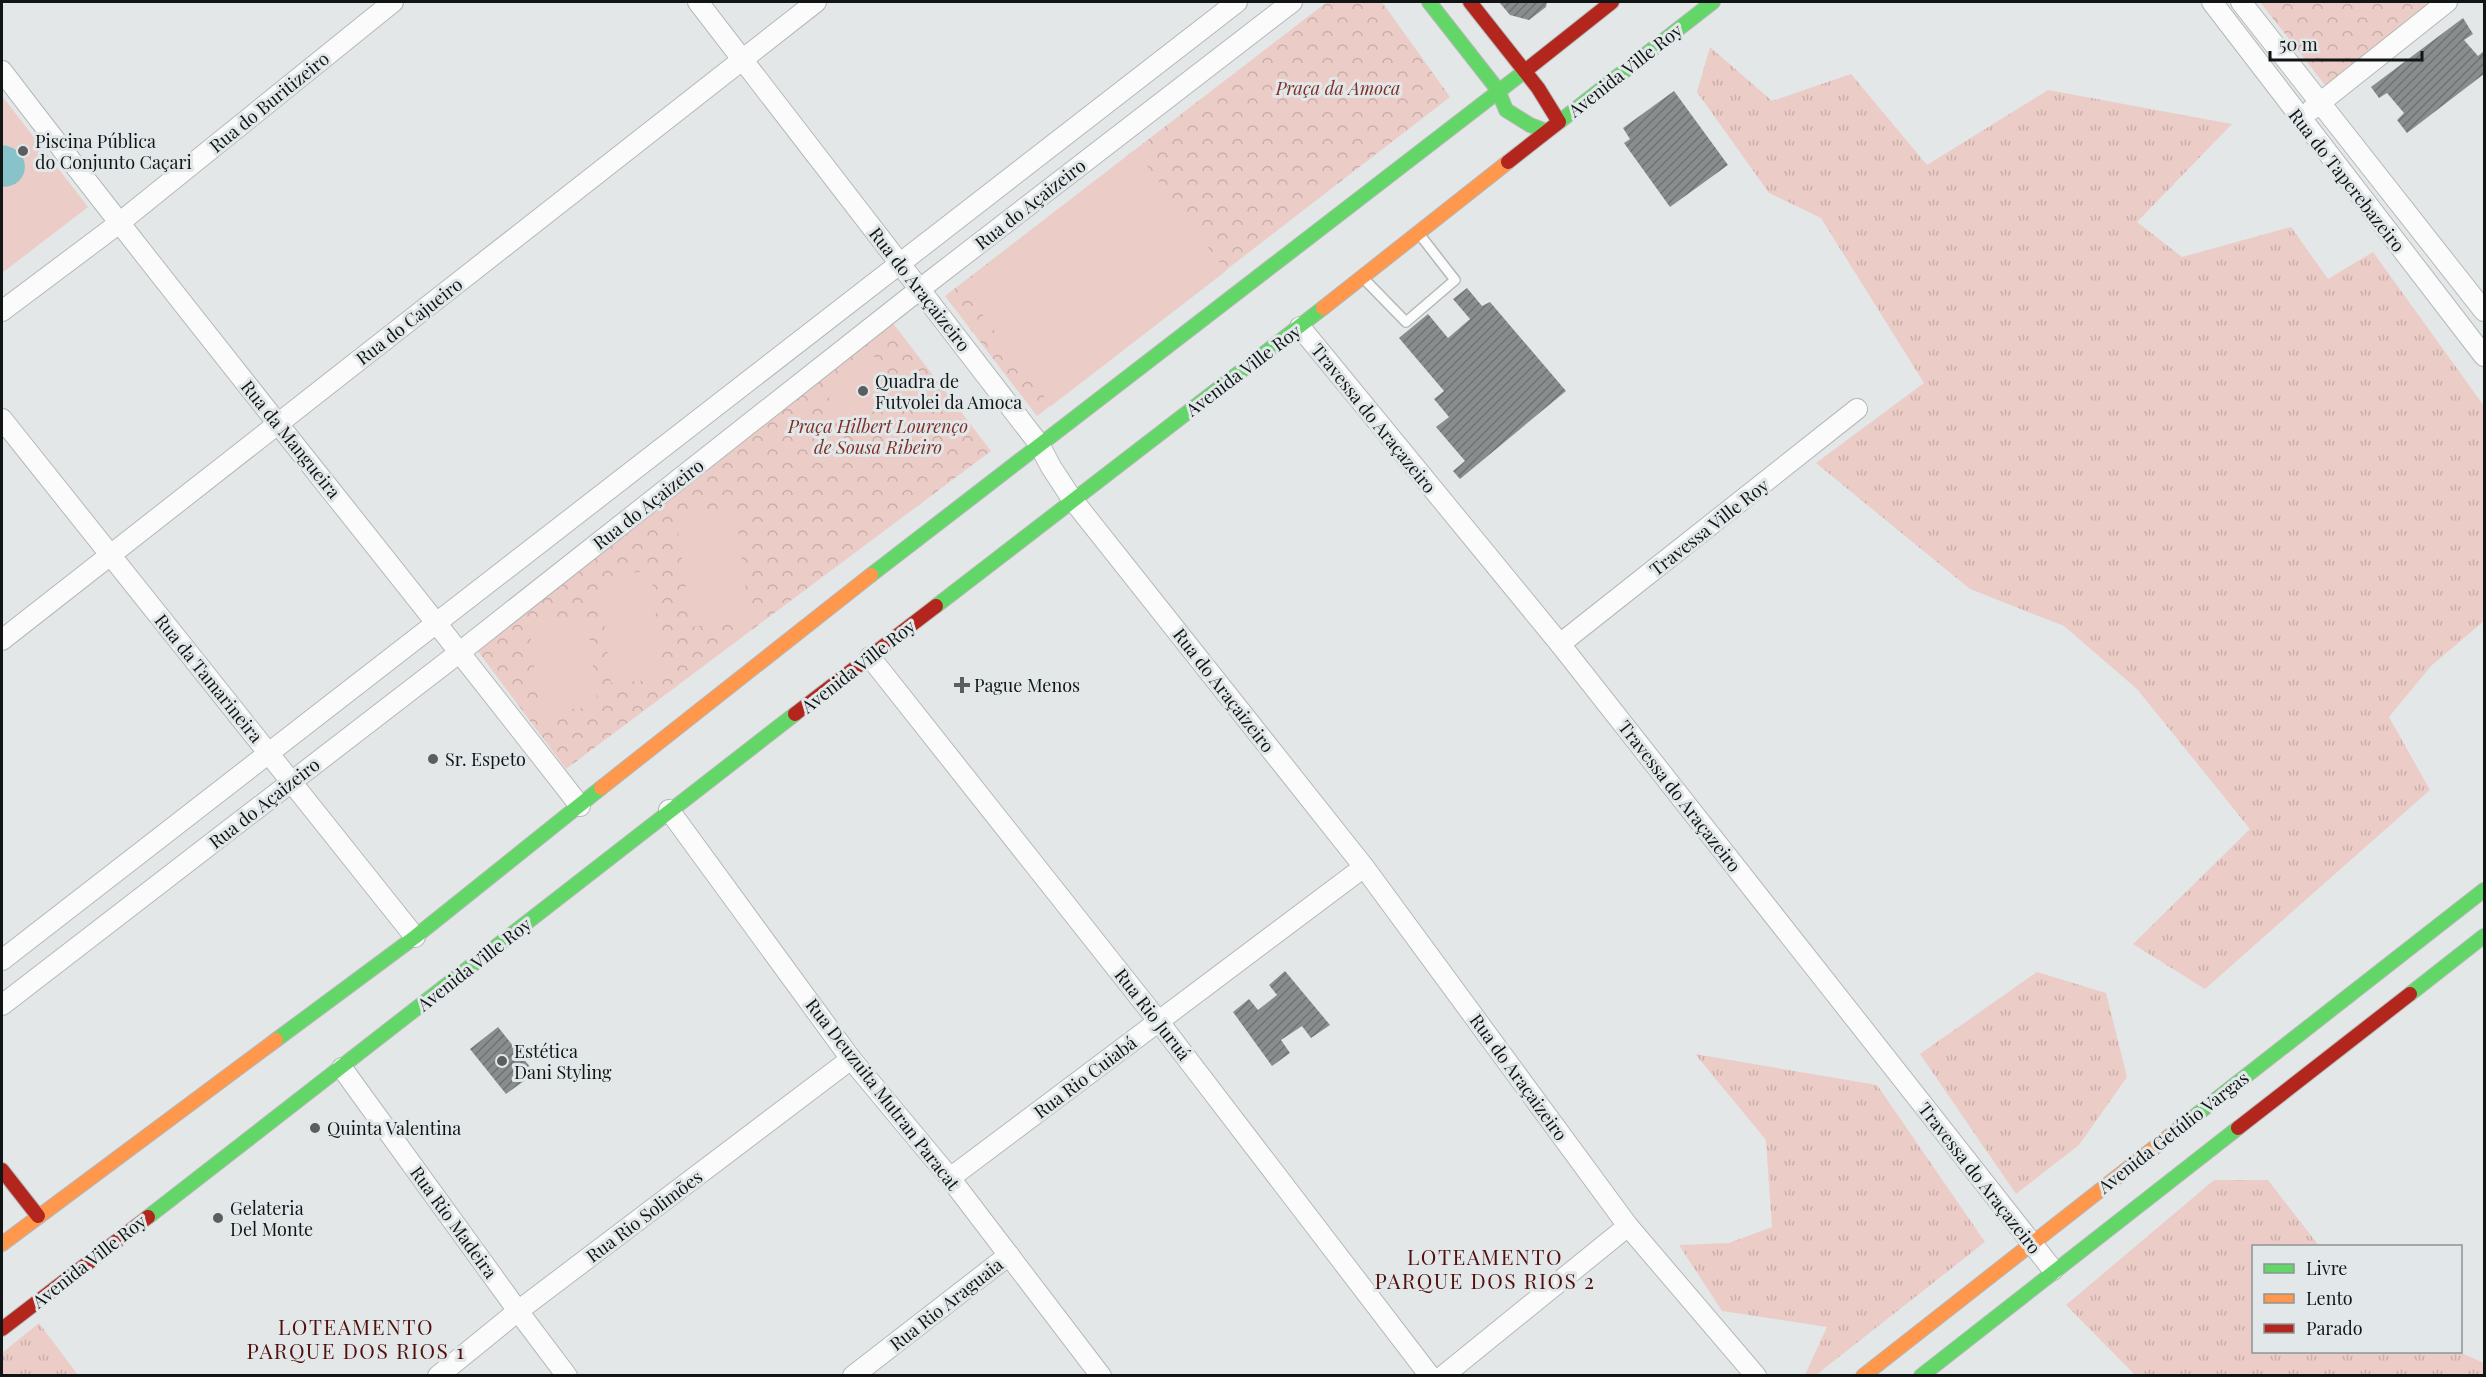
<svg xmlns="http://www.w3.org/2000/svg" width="2486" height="1377" font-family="'Playfair Display',serif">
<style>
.grass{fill:url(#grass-tufts)}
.forest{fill:url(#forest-crowns)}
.pitch{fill:#ecccc7}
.water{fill:#87c3c8}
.building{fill:url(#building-hatch)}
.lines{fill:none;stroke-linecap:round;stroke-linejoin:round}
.lane-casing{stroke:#b5b8b8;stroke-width:12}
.street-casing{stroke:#b5b8b8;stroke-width:22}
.fast-casing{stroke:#b5b8b8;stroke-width:16}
.slow-casing{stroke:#b5b8b8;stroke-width:16}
.jam-casing{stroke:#b5b8b8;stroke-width:16}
.lane{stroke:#fbfbfc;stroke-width:9}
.street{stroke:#fbfbfc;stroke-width:20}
.fast{stroke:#63d668;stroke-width:14}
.slow{stroke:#ff974d;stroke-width:14}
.jam{stroke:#b3261e;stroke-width:14}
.poi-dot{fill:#5b5e5f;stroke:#e2e8e9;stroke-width:2}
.labels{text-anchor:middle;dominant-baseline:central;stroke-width:6;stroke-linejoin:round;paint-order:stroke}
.street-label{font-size:18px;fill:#121515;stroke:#e2e8e9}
.park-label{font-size:18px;font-style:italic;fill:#7e2f27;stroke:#e2e8e9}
.poi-label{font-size:18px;fill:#121515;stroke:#e2e8e9;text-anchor:start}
.quarter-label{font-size:21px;letter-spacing:1.5px;fill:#530f0c;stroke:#e2e8e9}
</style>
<defs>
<pattern id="grass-tufts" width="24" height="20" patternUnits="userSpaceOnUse" patternTransform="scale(1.5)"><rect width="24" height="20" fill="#ecccc7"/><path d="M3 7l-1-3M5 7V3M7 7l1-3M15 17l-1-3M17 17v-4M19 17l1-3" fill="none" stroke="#c9aeaa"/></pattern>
<pattern id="forest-crowns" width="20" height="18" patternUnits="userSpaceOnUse" patternTransform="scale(1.5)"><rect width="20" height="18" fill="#ecccc7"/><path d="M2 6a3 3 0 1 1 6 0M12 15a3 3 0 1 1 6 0" fill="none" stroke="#c9aeaa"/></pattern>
<pattern id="building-hatch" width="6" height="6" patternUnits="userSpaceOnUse" patternTransform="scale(1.5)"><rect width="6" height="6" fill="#8a8d8d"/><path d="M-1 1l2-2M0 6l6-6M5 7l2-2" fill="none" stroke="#6f7272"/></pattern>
</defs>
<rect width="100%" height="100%" fill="#e3e7e8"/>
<g class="grass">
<polygon points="1710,47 1772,101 1851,74 1927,165 2048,90 2232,124 2137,222 2182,257 2291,227 2328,279 2373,252 2484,406 2484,621 2431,666 2389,717 2430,790 2205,989 2133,944 2250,829 2137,689 2064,626 1970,589 1816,463 1924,383 1821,218 1769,193 1697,92"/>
<polygon points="2037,972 2106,993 2127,1077 2079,1145 2016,1194 1920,1054"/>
<polygon points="1695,1054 1877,1085 1985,1242 1816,1375 1805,1375 1827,1327 1722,1311 1679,1245 1729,1243 1772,1227 1766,1140"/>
<polygon points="2214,1180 2268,1180 2319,1246 2254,1246 2254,1352 2459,1352 2484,1363 2484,1375 2135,1375 2066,1305"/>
<polygon points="39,1323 78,1375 2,1375 2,1353"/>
</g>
<g class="forest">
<polygon points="1327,2 1382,2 1450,97 1037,416 945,296"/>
<polygon points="2260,2 2432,2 2325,85"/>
<polygon points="892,322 991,451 566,769 477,650"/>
</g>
<g class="pitch">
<polygon points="2,96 88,207 2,273"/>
<polygon points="1135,150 1226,271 1051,406 961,286"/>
<polygon points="873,355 901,389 851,427 825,393"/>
<polygon points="735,508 750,620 691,627 676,515"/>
<polygon points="651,570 663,679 611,683 599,578"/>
<polygon points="587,619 598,706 540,713 529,625"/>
</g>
<path class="water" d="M2,145c31,3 30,42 0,42z"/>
<g class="building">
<polygon points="1499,2 1547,2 1546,7 1529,20 1510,15"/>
<polygon points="2463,18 2473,34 2464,40 2478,56 2484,51 2484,74 2407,133 2397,120 2404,113 2387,93 2379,98 2371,87"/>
<polygon points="1674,91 1728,165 1670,207 1624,143 1630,139 1623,128"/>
<polygon points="1467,288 1482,306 1490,302 1566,391 1460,479 1453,471 1465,461 1436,427 1449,417 1434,399 1444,391 1399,338 1428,314 1448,338 1470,319 1453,299"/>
<polygon points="1285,971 1330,1025 1311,1038 1302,1026 1281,1040 1290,1053 1272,1066 1233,1012 1249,999 1258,1010 1277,995 1269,985"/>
<polygon points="498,1027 535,1073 506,1094 470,1049"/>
</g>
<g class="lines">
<g class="lane-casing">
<polyline id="lane" points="1366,281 1406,322 1455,280 1420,235"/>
</g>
<g class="street-casing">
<g id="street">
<polyline points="698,2 1039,444 1051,467 1072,499 1364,867 1628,1226 1756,1376"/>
<polyline points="2212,2 2484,356"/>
<polyline points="2241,2 2484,311"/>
<path d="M2,71c189,248 387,489 578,735"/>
<polyline points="2311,110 2447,2"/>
<polyline points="2,311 118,224 393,2"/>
<polyline points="1300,327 1560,644 2053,1270"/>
<polyline points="2,419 415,937"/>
<polyline points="2,640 816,2"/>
<polyline points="1560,644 1857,409"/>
<polyline points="870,657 1159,1022 1430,1376"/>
<polyline points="669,810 851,1059 950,1178 1101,1376"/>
<polyline points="2,960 1237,2"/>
<polyline points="2,1005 460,652 920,289 1292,2"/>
<polyline points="342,1068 518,1311 567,1376"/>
<polyline points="950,1178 1364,867"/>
<polyline points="438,1376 518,1311 851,1059"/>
<polyline points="853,1376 1009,1255"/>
<polyline points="1443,1376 1628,1226"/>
</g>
</g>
<g class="fast-casing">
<g id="fast">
<polyline points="1429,2 1498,90 1506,110 1530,125 1546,131"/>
<polyline points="1559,122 1713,2"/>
<polyline points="871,575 1525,71"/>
<polyline points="936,606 1323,308"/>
<polyline points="2410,994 2484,936"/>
<polyline points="276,1040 415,937 601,788"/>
<polyline points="2191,1119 2484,890"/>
<polyline points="148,1217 795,714"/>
<polyline points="1921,1376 2238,1128"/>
</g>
</g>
<g class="slow-casing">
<g id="slow">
<polyline points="1323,308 1508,162"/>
<polyline points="601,788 871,575"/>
<polyline points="2,1244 276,1040"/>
<polyline points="1863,1376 2191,1119"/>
</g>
</g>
<g class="jam-casing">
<g id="jam">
<polyline points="1470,2 1538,88 1559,122 1508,162"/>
<polyline points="1525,71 1612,2"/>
<polyline points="795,714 936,606"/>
<polyline points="2238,1128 2410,994"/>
<polyline points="2,1170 38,1216"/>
<polyline points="2,1329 148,1217"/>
</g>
</g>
<use href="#lane" class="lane"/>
<use href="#street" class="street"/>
<use href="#fast" class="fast"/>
<use href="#slow" class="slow"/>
<use href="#jam" class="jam"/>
</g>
<g class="poi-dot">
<circle cx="23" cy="151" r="6"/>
<circle cx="863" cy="391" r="6"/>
<path d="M959 676h6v6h6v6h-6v6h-6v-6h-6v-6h6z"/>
<circle cx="433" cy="759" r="6"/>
<circle cx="502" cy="1061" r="6"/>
<circle cx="315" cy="1128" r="6"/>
<circle cx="218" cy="1218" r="6"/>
</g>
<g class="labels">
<g class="street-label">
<text transform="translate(1625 70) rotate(-38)">Avenida Ville Roy</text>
<text transform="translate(269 102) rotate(-39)">Rua do Buritizeiro</text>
<text transform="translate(2347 180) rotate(52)">Rua do Taperebazeiro</text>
<text transform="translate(1030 204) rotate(-38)">Rua do Açaizeiro</text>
<text transform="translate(920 289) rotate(52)">Rua do Araçaizeiro</text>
<text transform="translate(409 321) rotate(-38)">Rua do Cajueiro</text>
<text transform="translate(1243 370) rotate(-37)">Avenida Ville Roy</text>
<text transform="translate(1374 418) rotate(51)">Travessa do Araçazeiro</text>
<text transform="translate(291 439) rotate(51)">Rua da Mangueira</text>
<text transform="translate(648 504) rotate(-38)">Rua do Açaizeiro</text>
<text transform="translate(1709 527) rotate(-38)">Travessa Ville Roy</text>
<text transform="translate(858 666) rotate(-38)">Avenida Ville Roy</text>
<text transform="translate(209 678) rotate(51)">Rua da Tamarineira</text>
<text transform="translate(1224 690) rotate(52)">Rua do Araçaizeiro</text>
<text transform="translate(1680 796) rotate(52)">Travessa do Araçazeiro</text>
<text transform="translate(264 803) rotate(-38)">Rua do Açaizeiro</text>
<text transform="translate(474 964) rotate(-38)">Avenida Ville Roy</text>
<text transform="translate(1153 1014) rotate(52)">Rua Rio Juruá</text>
<text transform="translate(1085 1077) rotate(-37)">Rua Rio Cuiabá</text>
<text transform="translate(1519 1077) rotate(54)">Rua do Araçaizeiro</text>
<text transform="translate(883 1094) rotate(52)">Rua Deuzuita Mutran Paracat</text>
<text transform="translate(2173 1132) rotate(-38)">Avenida Getúlio Vargas</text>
<text transform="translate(1980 1178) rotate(52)">Travessa do Araçazeiro</text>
<text transform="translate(644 1216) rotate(-37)">Rua Rio Solimões</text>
<text transform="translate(454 1222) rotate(54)">Rua Rio Madeira</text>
<text transform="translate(89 1261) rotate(-38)">Avenida Ville Roy</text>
<text transform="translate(946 1304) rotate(-38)">Rua Rio Araguaia</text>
</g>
<g class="park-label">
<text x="1338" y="88">Praça da Amoca</text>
<text x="878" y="426">Praça Hilbert Lourenço<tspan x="878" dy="21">de Sousa Ribeiro</tspan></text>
</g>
<g class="poi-label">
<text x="35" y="141">Piscina Pública<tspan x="35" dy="21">do Conjunto Caçari</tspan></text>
<text x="875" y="381">Quadra de<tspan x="875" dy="21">Futvolei da Amoca</tspan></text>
<text x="974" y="685">Pague Menos</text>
<text x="445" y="759">Sr. Espeto</text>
<text x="514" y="1051">Estética<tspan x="514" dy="21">Dani Styling</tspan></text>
<text x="327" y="1128">Quinta Valentina</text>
<text x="230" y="1208">Gelateria<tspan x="230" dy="21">Del Monte</tspan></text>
</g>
<g class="quarter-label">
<text x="1485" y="1256">LOTEAMENTO<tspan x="1485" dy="24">PARQUE DOS RIOS 2</tspan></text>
<text x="356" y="1326">LOTEAMENTO<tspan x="356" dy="24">PARQUE DOS RIOS 1</tspan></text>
</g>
</g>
<rect width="2486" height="1377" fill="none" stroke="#121515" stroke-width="6"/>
<rect x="2252" y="1245" width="210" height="108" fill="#e2e8e9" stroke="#8f9494" stroke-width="1.5"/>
<rect x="2264" y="1264" width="30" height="9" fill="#63d668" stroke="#8f9494" stroke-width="1.5"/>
<text x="2306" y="1275" font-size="18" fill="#121515">Livre</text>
<rect x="2264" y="1294" width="30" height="9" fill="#ff974d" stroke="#8f9494" stroke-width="1.5"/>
<text x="2306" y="1305" font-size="18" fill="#121515">Lento</text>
<rect x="2264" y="1324" width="30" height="9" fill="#b3261e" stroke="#8f9494" stroke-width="1.5"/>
<text x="2306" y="1335" font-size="18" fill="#121515">Parado</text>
<path d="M2270 51v9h152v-9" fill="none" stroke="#121515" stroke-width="3"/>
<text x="2279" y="51" font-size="18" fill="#121515" stroke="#e2e8e9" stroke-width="4.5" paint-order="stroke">50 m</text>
</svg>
